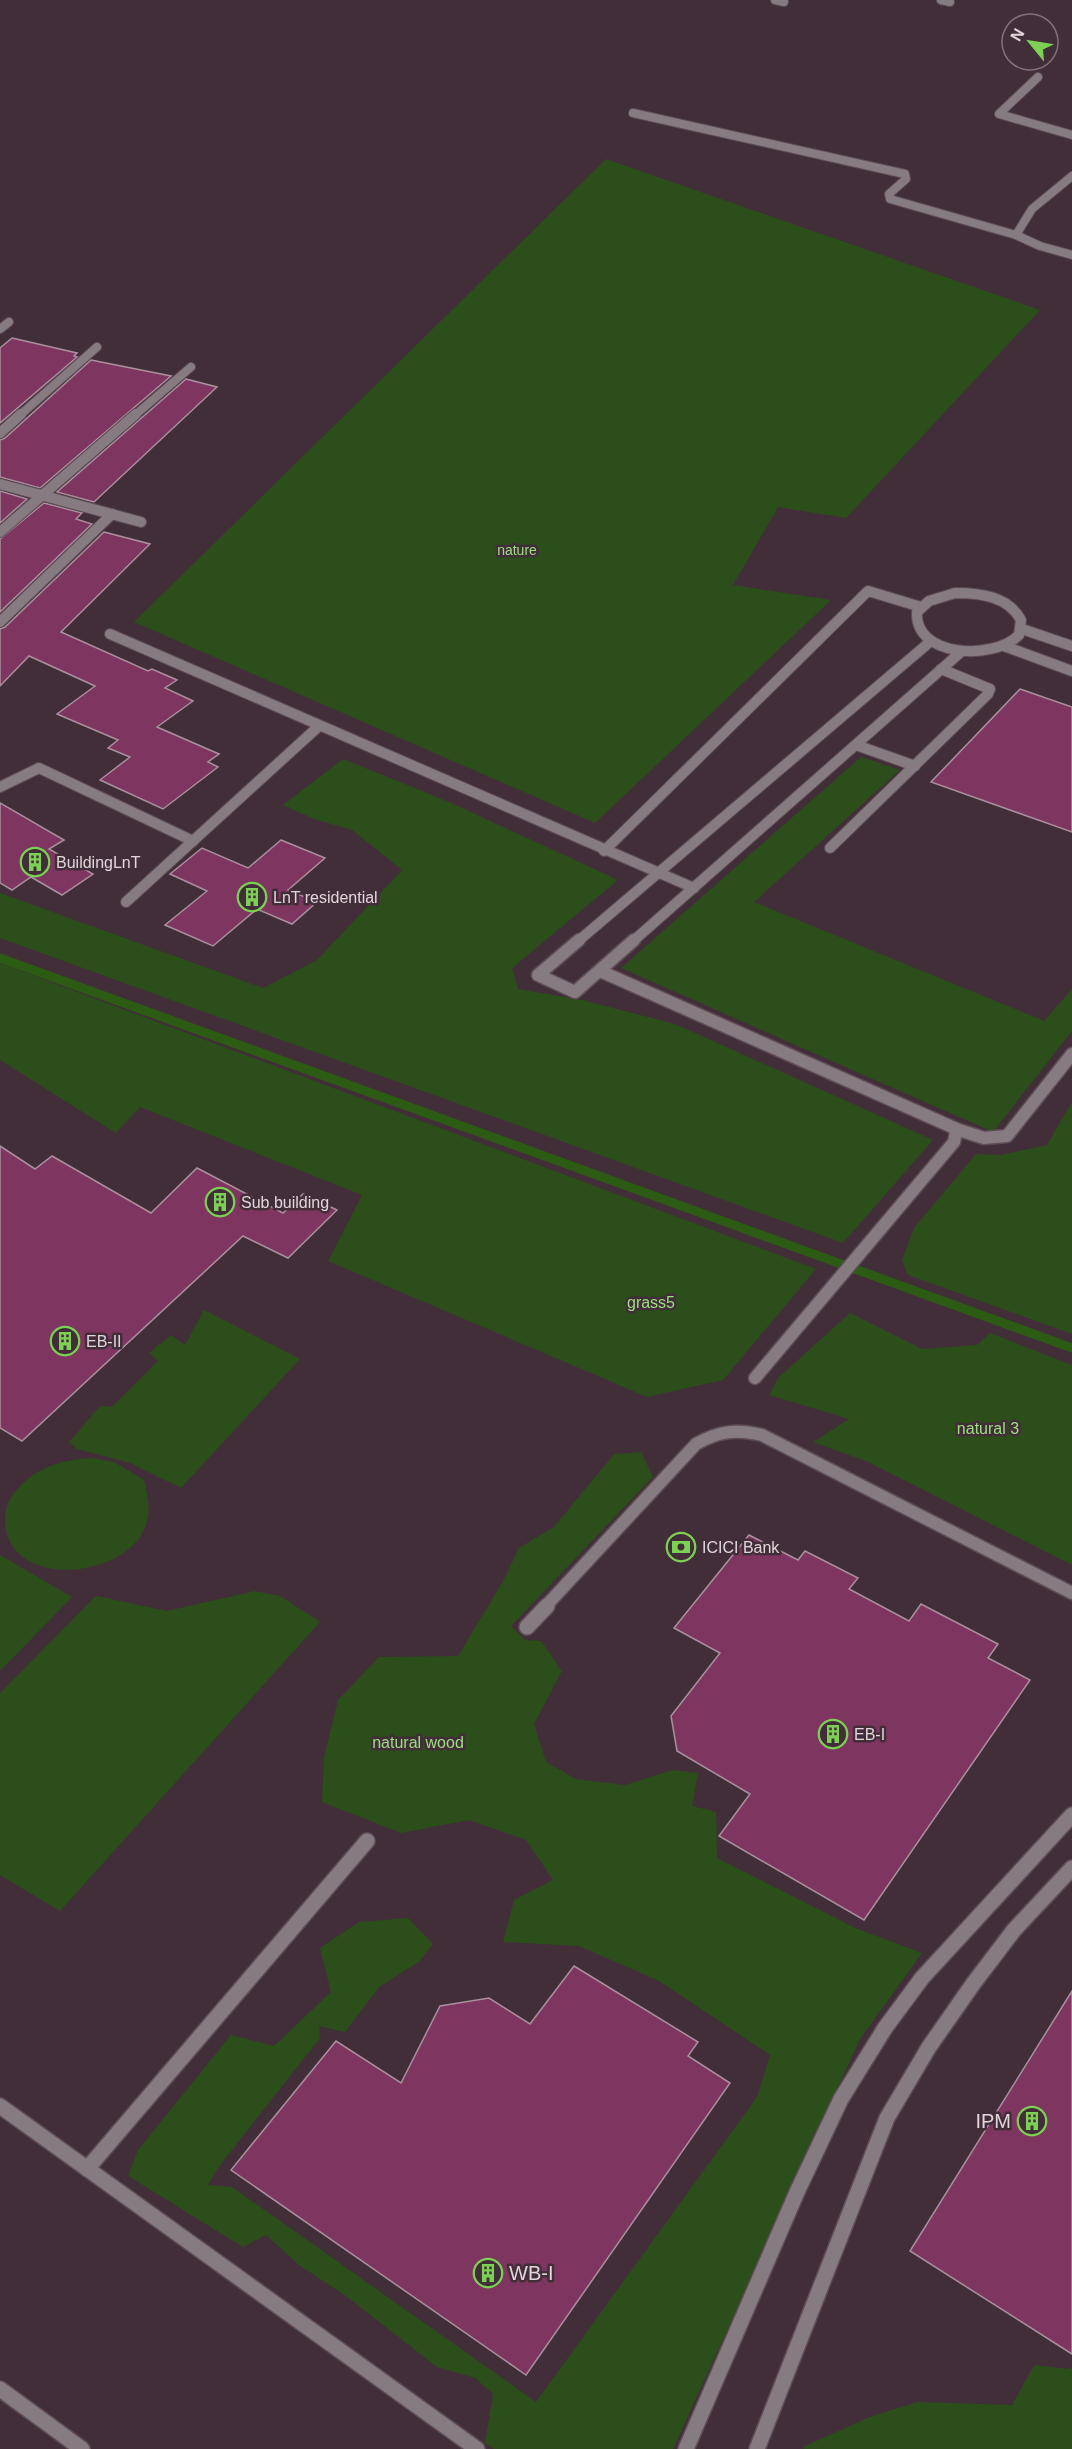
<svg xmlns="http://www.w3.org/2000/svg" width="1072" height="2449" font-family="Arial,sans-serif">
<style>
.green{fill:#2b4e1b}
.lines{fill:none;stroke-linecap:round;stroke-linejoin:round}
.stream{stroke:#2c5b14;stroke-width:9}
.building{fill:#7e3660;stroke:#a9909c;stroke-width:1.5}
.service-far3-casing{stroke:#5f4c56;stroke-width:10}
.service-far2-casing{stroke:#5f4c56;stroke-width:12}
.service-far1-casing{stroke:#5f4c56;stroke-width:15}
.service-casing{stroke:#5f4c56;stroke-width:18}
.minor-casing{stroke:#5f4c56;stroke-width:10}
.service-far3{stroke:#867b81;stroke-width:8}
.service-far2{stroke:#867b81;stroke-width:10}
.service-far1{stroke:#867b81;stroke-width:12}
.service{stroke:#867b81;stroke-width:15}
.minor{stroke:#867b81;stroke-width:8}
.labels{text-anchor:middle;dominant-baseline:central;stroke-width:5;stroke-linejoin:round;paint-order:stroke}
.far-park-label{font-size:14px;fill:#9bde7f;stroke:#422e39}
.poi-label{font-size:16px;fill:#e1d4da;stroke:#422e39;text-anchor:start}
.park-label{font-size:16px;fill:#9bde7f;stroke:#422e39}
.near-poi-label{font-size:20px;fill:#e1d4da;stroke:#422e39;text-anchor:end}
</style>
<rect width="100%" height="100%" fill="#422e39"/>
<g class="green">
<polygon points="606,159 1040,310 846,518 778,507 733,585 831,600 595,823 134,622"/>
<polygon points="861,757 900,770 754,902 1044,1021 1072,989 1072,1031 993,1132 621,968"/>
<polygon points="343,759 449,802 618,880 512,968 518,989 582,1000 675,1024 933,1140 843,1243 0,938 0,893 263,988 317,960 402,870 352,830 314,819 283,805"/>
<polygon points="0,963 816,1269 723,1380 647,1397 328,1261 362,1195 140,1107 116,1133 0,1060"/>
<polygon points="1072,1102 1072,1334 908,1275 902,1260 914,1228 976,1154 1001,1155 1047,1145"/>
<polygon points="204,1310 300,1359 181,1488 130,1463 77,1449 69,1442 100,1406 112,1407 158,1361 149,1353 171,1335 185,1345"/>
<polygon points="850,1313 922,1349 977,1345 990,1333 1072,1365 1072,1565 868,1462 813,1442 849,1419 769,1395 778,1378"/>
<polygon points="641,1452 653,1477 511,1626 525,1640 541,1641 562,1671 534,1724 546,1762 576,1779 625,1785 673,1770 698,1773 692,1806 716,1812 717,1858 855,1928 922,1953 860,2039 673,2449 494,2449 485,2443 493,2394 475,2378 437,2367 346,2296 299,2265 266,2235 243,2247 128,2176 138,2150 231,2035 274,2046 331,1992 320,1948 359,1922 408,1918 433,1944 420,1961 379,1987 345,2032 319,2026 320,2038 220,2165 208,2185 232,2187 536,2402 757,2097 770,2055 659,1981 579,1946 503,1942 514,1900 553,1880 526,1840 469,1820 401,1833 322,1802 324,1757 338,1700 379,1657 458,1656 502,1583 519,1548 554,1527 614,1454"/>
<path d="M92,1458l22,4 30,18c3,14 7,27 3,41 -13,55 -128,71 -141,9 -3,-13 0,-28 9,-38 20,-25 46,-32 77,-34z"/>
<polygon points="0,1555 72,1597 0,1671"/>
<polygon points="255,1591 280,1596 320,1622 60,1911 0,1875 0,1693 96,1596 167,1611"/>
<polygon points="1034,2365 1068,2369 1072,2367 1072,2449 804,2449 803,2447 867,2418 917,2402 1012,2405"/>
</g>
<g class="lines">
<polyline class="stream" points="0,958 1072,1348"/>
</g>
<g class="building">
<polygon points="12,338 77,353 74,356 77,357 0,423 0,348"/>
<polygon points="91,360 171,376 40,488 0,477 0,440 5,438"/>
<polygon points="186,379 217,387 94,502 57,492"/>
<polygon points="0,491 27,499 0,523"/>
<polygon points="44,503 82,513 76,519 92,524 0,612 0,539"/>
<polygon points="104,532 150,544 61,632 148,671 152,669 177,680 165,688 193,701 157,727 219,754 208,762 218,767 163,809 100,780 130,757 108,748 118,740 57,714 95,686 29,656 0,686 0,629 5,627"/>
<polygon points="1020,689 1072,707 1072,832 931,782"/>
<polygon points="0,803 64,840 49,849 93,874 62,895 31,877 12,890 0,883"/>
<polygon points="281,840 325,858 288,890 317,902 292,924 257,909 213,946 165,925 207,891 170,874 202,848 248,868"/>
<polygon points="0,1146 35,1169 52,1156 151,1213 197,1168 283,1213 303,1194 337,1210 288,1258 243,1236 22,1441 0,1428"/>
<polygon points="749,1535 798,1560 805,1551 858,1578 849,1589 909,1621 921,1604 998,1644 988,1658 1030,1680 864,1920 719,1836 750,1794 677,1751 671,1716 720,1653 674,1628"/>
<polygon points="574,1966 698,2042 688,2056 730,2083 526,2375 231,2170 336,2041 401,2083 440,2006 489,1998 530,2024"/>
<polygon points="1072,1991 1072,2354 910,2251"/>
</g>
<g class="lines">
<g class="service-far3-casing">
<g id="service-far3">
<polyline points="1038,77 999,114 1072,135"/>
<polyline points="633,113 905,174 906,179 889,194 890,199 1016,235"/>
<polyline points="1072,176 1032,209 1016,235 1040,246 1072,255"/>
<polyline points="0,329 9,322"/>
<polyline points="19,416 97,347"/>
<polyline points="134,416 191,367"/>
</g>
</g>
<g class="service-far2-casing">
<g id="service-far2">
<polyline points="0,433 21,414"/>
<polyline points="0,484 141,522"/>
<polyline points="0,532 136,414"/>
<path d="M955,593c25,0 53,3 66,27l-2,15c-26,26 -105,22 -102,-23l12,-11z"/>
<polyline points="0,622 112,514"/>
<polyline points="1022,629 1072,646"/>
<polyline points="110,634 694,888"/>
<polyline points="1004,646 1072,671"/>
<polyline points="856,745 915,766"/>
<polyline points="0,787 39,768 193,841"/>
<polyline points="830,848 988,694 990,689 941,669"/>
<polyline points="604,851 868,591 921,607"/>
<polyline points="126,902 319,726"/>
<polyline points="577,942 931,641"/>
<polyline points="632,942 962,651"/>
</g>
</g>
<g class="service-far1-casing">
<g id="service-far1">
<polyline points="579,940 538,975 575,992 634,940"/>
<polyline points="600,971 959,1130 984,1138 1007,1136 1072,1054"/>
<polyline points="755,1378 954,1142 956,1132"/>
<path d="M545,1607l151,-163c23,-13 40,-15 66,-9l310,158"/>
</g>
</g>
<g class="service-casing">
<g id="service">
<polyline points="527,1627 547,1606"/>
<polyline points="0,2106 477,2449"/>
<polyline points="87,2169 367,1841"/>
<polyline points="0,2389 82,2449"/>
<polyline points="686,2449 797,2192 841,2099 885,2028 922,1978 1072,1815"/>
<polyline points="757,2449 887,2118 929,2047 973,1984 1014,1930 1072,1868"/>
</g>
</g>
<g class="minor-casing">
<g id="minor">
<polyline points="775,0 784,2"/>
<polyline points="941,0 950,2"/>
</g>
</g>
<use href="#service-far3" class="service-far3"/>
<use href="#service-far2" class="service-far2"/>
<use href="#service-far1" class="service-far1"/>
<use href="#service" class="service"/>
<use href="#minor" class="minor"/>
</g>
<defs>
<g id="building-ring" transform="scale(1.5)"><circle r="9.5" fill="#422e39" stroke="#7cd155" stroke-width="1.5"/><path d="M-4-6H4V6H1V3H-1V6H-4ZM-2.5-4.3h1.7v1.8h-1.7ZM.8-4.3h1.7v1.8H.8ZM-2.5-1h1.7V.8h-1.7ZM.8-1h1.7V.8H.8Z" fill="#7cd155"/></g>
<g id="bank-ring" transform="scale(1.5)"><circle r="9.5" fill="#422e39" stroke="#7cd155" stroke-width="1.5"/><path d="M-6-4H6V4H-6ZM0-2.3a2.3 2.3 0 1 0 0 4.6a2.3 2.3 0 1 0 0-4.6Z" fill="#7cd155"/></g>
</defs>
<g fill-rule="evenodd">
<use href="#building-ring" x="35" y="862"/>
<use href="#building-ring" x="252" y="897"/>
<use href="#building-ring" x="220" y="1202"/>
<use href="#building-ring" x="65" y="1341"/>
<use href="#bank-ring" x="681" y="1547"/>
<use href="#building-ring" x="833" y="1734"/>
<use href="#building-ring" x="1032" y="2121"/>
<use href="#building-ring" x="488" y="2273"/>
</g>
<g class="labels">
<g class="far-park-label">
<text x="517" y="550">nature</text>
</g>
<g class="poi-label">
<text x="56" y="862">BuildingLnT</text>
<text x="273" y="897">LnT residential</text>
<text x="241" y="1202">Sub building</text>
<text x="86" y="1341">EB-II</text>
<text x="702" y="1547">ICICI Bank</text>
<text x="854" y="1734">EB-I</text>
</g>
<g class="park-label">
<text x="651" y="1302">grass5</text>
<text x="988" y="1428">natural 3</text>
<text x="418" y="1742">natural wood</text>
</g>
<g class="near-poi-label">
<text x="1011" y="2121">IPM</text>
<text x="509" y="2273" text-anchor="start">WB-I</text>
</g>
</g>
<g transform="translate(1030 42) rotate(300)"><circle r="28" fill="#422e39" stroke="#827079" stroke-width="1.5"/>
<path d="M0-4.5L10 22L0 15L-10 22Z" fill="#7cd155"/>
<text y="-9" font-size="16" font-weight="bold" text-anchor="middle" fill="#e1d4da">N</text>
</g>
</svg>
